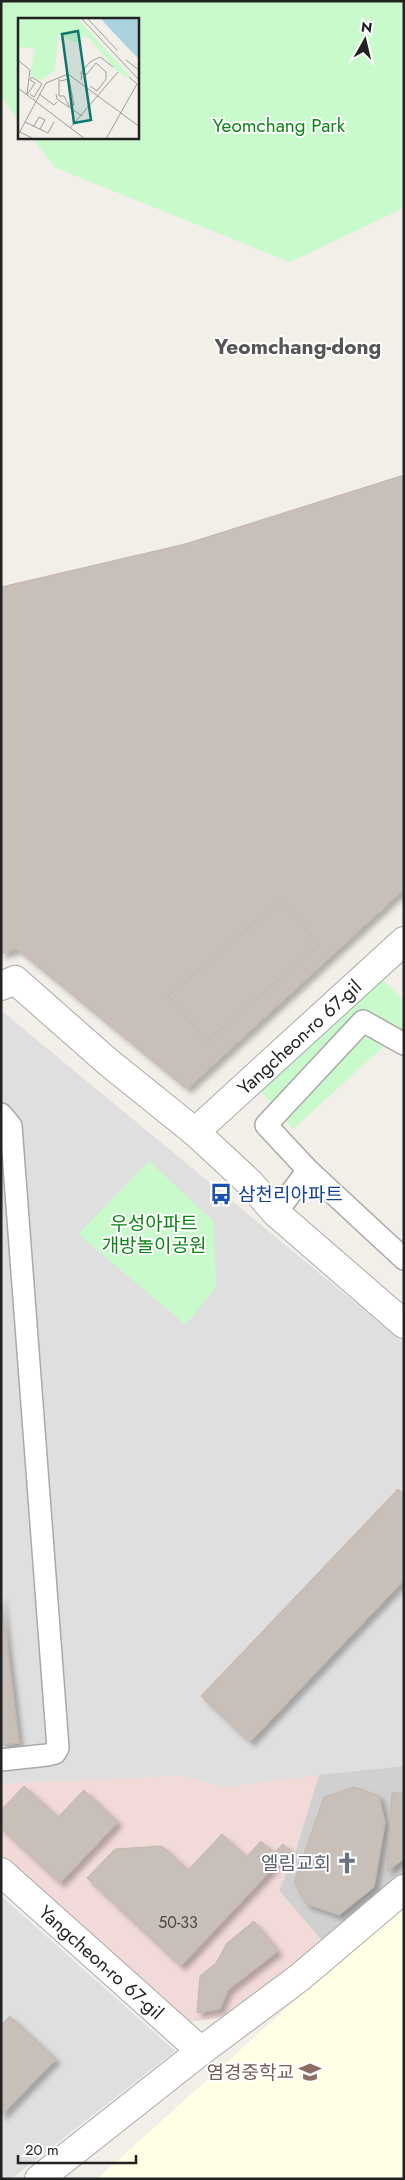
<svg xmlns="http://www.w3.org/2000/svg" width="405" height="2180" font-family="Jost,'Noto Sans KR',sans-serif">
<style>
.residential{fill:#e0dfdf}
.commercial{fill:#f2dad9}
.education{fill:#ffffe5}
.religious{fill:#d0d0d0}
.park{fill:#c8facc}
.building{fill:#c7bfb8;stroke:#c4b6ab;filter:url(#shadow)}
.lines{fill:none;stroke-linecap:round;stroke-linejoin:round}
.lane-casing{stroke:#a9a9a9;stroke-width:24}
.street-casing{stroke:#a9a9a9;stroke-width:30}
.lane{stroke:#fff;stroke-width:21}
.street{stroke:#fff;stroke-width:28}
.labels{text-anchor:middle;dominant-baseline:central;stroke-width:4;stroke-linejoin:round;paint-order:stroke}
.number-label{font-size:16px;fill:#4b4948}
.park-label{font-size:19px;fill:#0c8416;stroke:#fff}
.street-label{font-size:19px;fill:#222;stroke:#fff}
.transit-label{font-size:19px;fill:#164399;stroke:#fff;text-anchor:start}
.worship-label{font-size:19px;fill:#5b616d;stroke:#fff;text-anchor:end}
.education-label{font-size:19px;fill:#785e54;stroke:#fff;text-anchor:end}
.quarter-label{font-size:21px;font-weight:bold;fill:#555;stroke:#fff}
.inset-road{fill:none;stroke:#9f9d99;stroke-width:1}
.view{fill:#0f766e;fill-opacity:0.15;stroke:#0f766e;stroke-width:2.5}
.inset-edge{fill:none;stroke:#222;stroke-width:2.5}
</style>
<defs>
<filter id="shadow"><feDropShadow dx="4.5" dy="4.5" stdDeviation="2.5" flood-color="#0004"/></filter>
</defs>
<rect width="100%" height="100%" fill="#f2efe9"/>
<g class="residential">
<polygon points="3,1012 404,1343 404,1766 225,1787 181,1776 1,1784 1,1013"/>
<polygon points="1,1896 175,2051 11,2179 1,2179"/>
</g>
<polygon class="commercial" points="319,1775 295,1853 279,1890 322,1941 232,2016 182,2023 1,1854 1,1784 181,1776 225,1787"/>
<polygon class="education" points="404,1906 404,2179 97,2179 371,1932"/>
<polygon class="religious" points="404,1766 404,1873 322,1941 279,1890 295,1853 319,1775"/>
<g class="park">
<polygon points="1,1 404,1 404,208 290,262 56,168 32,138 138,138 138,19 19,19 19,120 1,97"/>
<polygon points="375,972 404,1001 404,1028 293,1129 254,1083"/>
<polygon points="149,1161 214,1222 216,1287 186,1325 78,1234"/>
</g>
<g class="building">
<polygon points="404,475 404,889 187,1089 17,949 1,954 1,587 185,544"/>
<polygon points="281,900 319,945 207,1041 168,996"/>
<polygon points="398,1489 404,1495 404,1580 250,1742 201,1696"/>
<polygon points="1,1596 19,1743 1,1745"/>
<polygon points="24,1786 58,1817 84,1790 118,1822 60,1883 1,1828 1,1810"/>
<polygon points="354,1787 379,1796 385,1823 374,1887 339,1915 307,1904 294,1882 324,1797"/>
<polygon points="392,1792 404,1794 404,1859 387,1871"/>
<polygon points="222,1834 246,1857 261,1841 274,1853 283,1844 290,1850 181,1966 87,1878 115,1849 162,1846 188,1870"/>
<polygon points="254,1921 278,1951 228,1990 220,2009 197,2013 200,1976 216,1963 227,1943"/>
<polygon points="10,2016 56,2059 1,2116 1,2025"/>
</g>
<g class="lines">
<g class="lane-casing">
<g id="lane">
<polyline points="404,1044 363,1021 266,1125 308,1170 404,1259"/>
<polyline points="1,1114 11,1126 58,1748 55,1753 47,1755 1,1760"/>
<polyline points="276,1213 308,1170"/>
</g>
</g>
<g class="street-casing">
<g id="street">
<polyline points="1,986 15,980 108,1062 195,1132 250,1183 276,1213 404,1324"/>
<path id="s1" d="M195,1132l209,-191"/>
<path id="s2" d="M1,1872l200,179"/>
<polyline points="39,2179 201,2051 299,1978 404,1889"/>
</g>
</g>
<use href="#lane" class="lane"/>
<use href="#street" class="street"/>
</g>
<defs>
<g id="bus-bare" transform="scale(1.725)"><path d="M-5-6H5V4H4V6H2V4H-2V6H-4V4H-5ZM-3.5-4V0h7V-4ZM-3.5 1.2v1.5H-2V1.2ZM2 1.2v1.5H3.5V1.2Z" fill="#1a4fb4" stroke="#fff" stroke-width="2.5" paint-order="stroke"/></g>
<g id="church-bare" transform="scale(1.725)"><path d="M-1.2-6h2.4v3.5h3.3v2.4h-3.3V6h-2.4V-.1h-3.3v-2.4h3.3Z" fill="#6b7280" stroke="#fff" stroke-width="2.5" paint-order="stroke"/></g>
<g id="school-bare" transform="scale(1.725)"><path d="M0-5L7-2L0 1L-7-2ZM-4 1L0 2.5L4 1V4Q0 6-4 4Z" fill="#8d6e63" stroke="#fff" stroke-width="2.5" paint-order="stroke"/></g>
</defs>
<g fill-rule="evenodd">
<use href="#bus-bare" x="221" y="1194"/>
<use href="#church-bare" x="347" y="1863"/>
<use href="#school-bare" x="310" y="2072"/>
</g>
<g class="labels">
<g class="number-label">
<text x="178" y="1922">50-33</text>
</g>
<g class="park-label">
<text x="279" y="125">Yeomchang Park</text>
<text x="154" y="1223">우성아파트<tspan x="154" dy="22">개방놀이공원</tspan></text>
</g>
<g class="street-label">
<text stroke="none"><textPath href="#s1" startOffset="141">Yangcheon-ro 67-gil</textPath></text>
<text stroke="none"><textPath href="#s2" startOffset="135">Yangcheon-ro 67-gil</textPath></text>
</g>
<g class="transit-label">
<text x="238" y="1194">삼천리아파트</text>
</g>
<g class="worship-label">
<text x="331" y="1863">엘림교회</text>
</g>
<g class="education-label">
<text x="294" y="2072">염경중학교</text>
</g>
<g class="quarter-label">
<text x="298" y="347">Yeomchang-dong</text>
</g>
</g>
<g transform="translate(18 18)">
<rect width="121" height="121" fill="#f2efe9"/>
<path d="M0,0h59l53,58 -5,1 -10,-8 -25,-30 -6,-3 -9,7 -17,-9 -3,36 -15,11 -10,-7 5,-26 -17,-1z" fill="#c8facc"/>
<path d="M82,0h39v41l-11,-11z" fill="#aad3df"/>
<path class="inset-road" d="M63,0l59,63M69,0l30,32M0,42l12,10 -3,24M108,42l14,11M62,56l10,-12 10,-5 13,10M41,61v17h5l5,10 5,-1 -5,-26 -9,2M63,62l1,-7 4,2 10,-12 10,9v7l-9,12 -7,-5M0,70l67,51M21,76l15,11 3,-3M38,76l1,5 25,17M9,77l8,-12 -5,-3 2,-3 10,7 -8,13 -4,-3M7,104l23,11 6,-11M16,108l5,-9 6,3 -5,9M52,110l48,-56M0,113l16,8M0,117l28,-52 22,-9 72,53M88,121l31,-55 -8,-7"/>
<path class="view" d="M60,13l13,89 -17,3 -12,-89z"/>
<rect width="121" height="121" class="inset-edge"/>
</g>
<rect width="405" height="2180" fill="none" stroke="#222222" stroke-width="5"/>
<g transform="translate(365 40) rotate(8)" stroke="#ffffff" stroke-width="4" paint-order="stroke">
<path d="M0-4L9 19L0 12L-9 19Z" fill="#222222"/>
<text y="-8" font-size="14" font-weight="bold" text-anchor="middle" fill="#222222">N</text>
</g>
<path d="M18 2155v8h118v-8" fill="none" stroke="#222222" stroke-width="2.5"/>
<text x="25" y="2155" font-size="15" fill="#222222" stroke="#ffffff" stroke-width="4" paint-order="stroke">20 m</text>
</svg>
